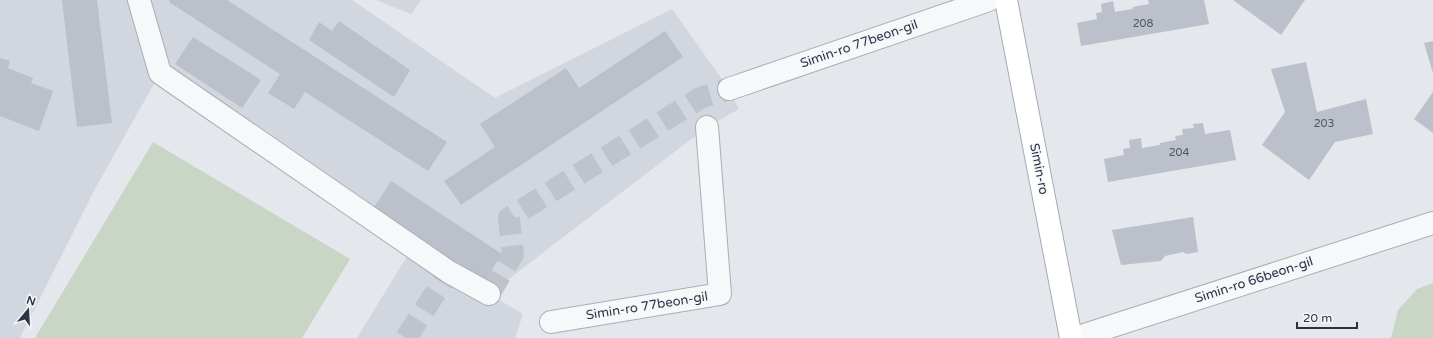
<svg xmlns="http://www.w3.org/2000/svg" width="1433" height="338" font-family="'Varela Round',sans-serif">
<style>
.built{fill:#d2d6de}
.green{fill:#c9d6c5}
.building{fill:#bbc0ca}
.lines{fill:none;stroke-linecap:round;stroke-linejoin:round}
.minor-tunnel{stroke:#bfc3cb;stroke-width:22;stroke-dasharray:22 11;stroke-linecap:butt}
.minor-casing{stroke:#a9aeb7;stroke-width:24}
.major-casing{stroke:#a3abb8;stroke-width:24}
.minor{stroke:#f7f8fa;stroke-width:22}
.major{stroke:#fff;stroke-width:22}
.labels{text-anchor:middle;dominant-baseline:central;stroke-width:3;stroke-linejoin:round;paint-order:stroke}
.number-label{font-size:11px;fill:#4f5766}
.street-label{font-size:13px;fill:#2b3445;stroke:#f4f6f9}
</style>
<rect width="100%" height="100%" fill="#e4e7ec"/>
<g class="built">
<polygon points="0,0 352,0 495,98 672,9 729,89 739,109 707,127 489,294 523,314 515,338 357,338 411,250 160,73 95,189 20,338 0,338"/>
<polygon points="376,0 421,0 411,14"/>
</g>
<g class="green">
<polygon points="153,142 350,259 302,338 35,338"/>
<polygon points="1433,283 1433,338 1391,338 1398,310 1417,289"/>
</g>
<g class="building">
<polygon points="62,0 97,0 112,123 77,127"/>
<polygon points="170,0 227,0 447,142 428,171 305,92 294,109 268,93 280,74 169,2"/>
<polygon points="1148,0 1204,0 1209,24 1081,46 1077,23 1097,19 1096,13 1102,12 1101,4 1113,1 1115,12 1132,9 1133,7 1149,4"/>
<polygon points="1233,0 1305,0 1281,35"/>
<polygon points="339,21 410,70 394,97 309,40 319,22 332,31"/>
<polygon points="665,31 683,57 461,205 444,181 495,147 480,124 566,68 579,88"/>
<polygon points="193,37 261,80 242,108 175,64"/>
<polygon points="1433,41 1433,73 1424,43"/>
<polygon points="0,58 10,61 8,68 33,78 31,83 53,91 39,131 0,116"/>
<polygon points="1306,62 1317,112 1366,99 1373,134 1335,142 1309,180 1262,145 1285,112 1271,69"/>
<polygon points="1433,92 1433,133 1414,119"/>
<polygon points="1203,123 1205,134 1230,130 1236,160 1108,182 1104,159 1124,155 1123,149 1130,148 1129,140 1141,138 1142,148 1160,145 1160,143 1176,140 1175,136 1183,135 1182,129 1194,128 1193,124"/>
<polygon points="391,181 502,254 484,282 373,209"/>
<polygon points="1193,217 1198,252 1186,254 1183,252 1165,256 1161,261 1121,265 1112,230"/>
</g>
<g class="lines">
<g class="minor-tunnel">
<polyline points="489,294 513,254 509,218 700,98 729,89"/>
<polyline points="406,338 449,272"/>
</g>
<g class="minor-casing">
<g id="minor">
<polyline points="139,0 160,73 449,272 489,294"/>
<polyline points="729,89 989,0"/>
<polyline points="551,322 720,294 707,127"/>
<polyline points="1075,338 1433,223"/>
</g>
</g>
<g class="major-casing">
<polyline id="major" points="1006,0 1071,338"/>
</g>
<use href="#minor" class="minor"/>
<use href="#major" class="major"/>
</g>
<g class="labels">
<g class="number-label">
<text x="1143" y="23">208</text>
<text x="1324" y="123">203</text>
<text x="1179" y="152">204</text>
</g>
<g class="street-label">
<text transform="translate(859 44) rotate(-19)">Simin-ro 77beon-gil</text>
<text transform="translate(1039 169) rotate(79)">Simin-ro</text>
<text transform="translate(1254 280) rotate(-18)">Simin-ro 66beon-gil</text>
<text transform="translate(647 306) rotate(-9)">Simin-ro 77beon-gil</text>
</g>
</g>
<g transform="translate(28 310) rotate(18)" stroke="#f4f6f9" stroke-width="3" paint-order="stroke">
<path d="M0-3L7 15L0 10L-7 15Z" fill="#2b3445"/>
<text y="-6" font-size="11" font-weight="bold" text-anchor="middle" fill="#2b3445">N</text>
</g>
<path d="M1297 322v6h60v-6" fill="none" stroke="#2b3445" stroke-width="2"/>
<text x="1303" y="322" font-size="12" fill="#2b3445" stroke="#f4f6f9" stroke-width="3" paint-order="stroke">20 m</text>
</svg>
